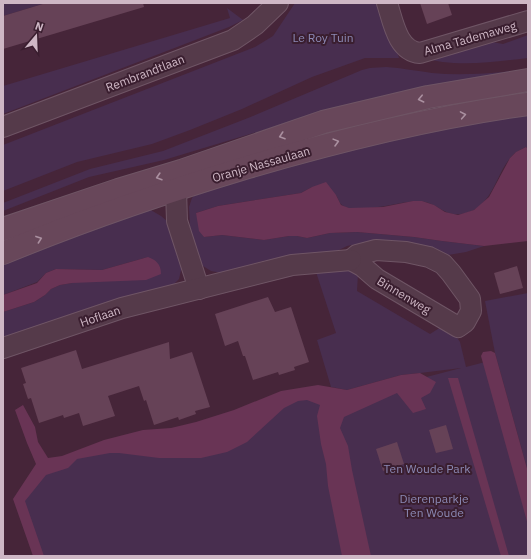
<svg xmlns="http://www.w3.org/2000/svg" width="531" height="559" font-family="'IBM Plex Sans',sans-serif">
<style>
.green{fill:#482e4f}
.water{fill:#693455}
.building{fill:#664257}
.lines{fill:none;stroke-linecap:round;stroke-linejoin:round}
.street-casing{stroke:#6f5565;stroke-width:22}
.secondary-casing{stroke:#6f5565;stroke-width:24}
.street{stroke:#553a4a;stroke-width:20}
.secondary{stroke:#68475a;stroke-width:22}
.oneway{stroke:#aa90a0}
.labels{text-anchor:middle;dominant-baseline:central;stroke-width:4;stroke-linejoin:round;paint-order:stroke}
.park-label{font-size:12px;fill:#8b89b4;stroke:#3a1e2f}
.street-label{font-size:12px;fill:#ceb7c5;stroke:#3a1e2f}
</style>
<rect width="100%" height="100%" fill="#462539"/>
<g class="green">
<polygon points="3,3 46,3 3,16"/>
<polygon points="295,3 383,3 399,58 365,58 312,77 242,109 190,130 152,144 77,162 3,191 3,145 255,47 273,36"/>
<polygon points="227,8 243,20 229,27 3,114 3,86 230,18"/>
<path d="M528,35v23c-36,4 -73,10 -108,-1l72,-15 11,2z"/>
<path d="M386,67c16,1 31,4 46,6 30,3 60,0 90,-3l-205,44 -153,46 -75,17 -86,34v-8l87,-34 73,-18 85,-33 114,-48 8,-2z"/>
<path d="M528,111v38l-2,-2c-4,2 -8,4 -11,6 -18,16 -19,44 -41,57 -2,1 -6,2 -8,3 -21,6 -27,-10 -46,-12 -16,-1 -65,15 -78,4 -3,-2 -4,-7 -6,-10l-24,-8 -11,6 -83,13 -22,7 8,24 18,-2 42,5 25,-4h8l10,2 23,-5 27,-1 57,5 28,4 42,5 -18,6 -24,4 -69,-15 -26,5 -10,5 -40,4 -34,6 -41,12 -11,-2 -8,-5 -4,-7 -9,-32 -1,-20 3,-9 8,-9 130,-41z"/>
<polygon points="149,209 161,216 167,221 178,248 182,266 179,279 170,288 3,340 3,312 34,302 45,295 51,289 60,285 72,283 148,257 102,270 56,269 46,273 37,282 3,295 3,260"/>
<polygon points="348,267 358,274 357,291 430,334 441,327 454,333 460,342 466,367 489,361 528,497 528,556 38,556 20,502 43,469 99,448 181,446 304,394 369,392 461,368 420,373 401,375 347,390 331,387 317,340 336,333 315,269"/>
<polygon points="528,293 528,472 495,353 485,301"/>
</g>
<g class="water">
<polygon points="526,147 528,149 528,241 484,246 442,241 414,237 357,232 330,233 307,238 297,236 289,236 264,240 222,235 204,237 199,231 196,213 218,206 301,193 312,187 326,182 336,195 341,205 349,208 383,207 413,201 422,201 434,205 445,212 458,215 474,210 489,197 510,158 516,152"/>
<path d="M148,257c8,3 13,7 13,17l-15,6 -74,3 -12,2 -9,4 -6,6 -11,7 -31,10v-17l34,-12 9,-10 10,-4 46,1z"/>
<polygon points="491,351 495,353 528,472 528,525 481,356 483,352"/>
<polygon points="420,373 436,382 430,393 421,398 426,409 413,413 397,393 344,417 340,428 348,446 352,470 371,556 342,556 328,486 326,464 321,444 317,416 320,405 307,400 298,401 284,408 247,442 227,452 201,458 159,458 119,453 110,453 77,459 68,468 46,475 25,501 44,556 33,556 13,499 36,464 27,443 15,410 23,405 35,427 38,442 48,458 62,456 104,440 143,430 171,428 196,422 234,410 281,391 318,385 347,390 401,375"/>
<polygon points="448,378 458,378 509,556 501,556"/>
</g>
<g class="building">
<polygon points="46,3 143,3 144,7 3,49 3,16"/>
<polygon points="420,3 448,3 452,15 427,24"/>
<polygon points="517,266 523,288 500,294 494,273"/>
<polygon points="268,297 275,312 291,307 309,362 294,367 295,370 279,375 278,372 253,380 245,356 243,356 238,341 225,346 215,314"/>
<polygon points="169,342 170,359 192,352 210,407 195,411 196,414 179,420 178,417 154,425 146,400 144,401 139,386 108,396 115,416 83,426 79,413 64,418 63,415 39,423 31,398 28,399 23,384 26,383 21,368 76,350 82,369"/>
<polygon points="446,425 453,449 436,453 429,430"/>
<polygon points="397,442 404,464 383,471 376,449"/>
</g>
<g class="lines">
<g class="street-casing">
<g id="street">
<path d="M387,3c6,18 10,48 33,50l108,-32"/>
<polyline points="3,127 233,40 255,25 278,3"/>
<polyline points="180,174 176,190 177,221 199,289"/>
<polygon points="376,250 406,252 429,257 443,264 451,273 470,299 471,311 465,322 458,327 377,279 362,266 351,260 357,255"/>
<polyline points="3,348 122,308 292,265 351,260"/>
</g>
</g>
<g class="secondary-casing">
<g id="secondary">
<polyline points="3,229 118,190 181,171 323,122 428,97 528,80"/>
<path d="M3,253c80,-33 162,-61 245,-86 92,-27 185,-50 280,-63"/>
</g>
</g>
<use href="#street" class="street"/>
<use href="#secondary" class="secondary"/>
</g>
<defs><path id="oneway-chevron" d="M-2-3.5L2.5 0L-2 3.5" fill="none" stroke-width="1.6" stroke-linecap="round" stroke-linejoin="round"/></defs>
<g class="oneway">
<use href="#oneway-chevron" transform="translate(421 99) rotate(167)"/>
<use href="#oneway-chevron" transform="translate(463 115) rotate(-10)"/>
<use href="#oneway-chevron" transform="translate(282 136) rotate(161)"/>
<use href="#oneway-chevron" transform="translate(336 142) rotate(-15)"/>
<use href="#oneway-chevron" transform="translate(159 177) rotate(163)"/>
<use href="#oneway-chevron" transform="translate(39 239) rotate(-20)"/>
</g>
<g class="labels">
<g class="park-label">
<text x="323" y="37">Le Roy Tuin</text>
<text x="427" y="468">Ten Woude Park</text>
<text x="434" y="498">Dierenparkje<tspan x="434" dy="14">Ten Woude</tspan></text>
</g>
<g class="street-label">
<text transform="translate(470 38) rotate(-16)">Alma Tademaweg</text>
<text transform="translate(145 73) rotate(-21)">Rembrandtlaan</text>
<text transform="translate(261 164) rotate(-16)">Oranje Nassaulaan</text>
<text transform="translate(404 295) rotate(31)">Binnenweg</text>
<text transform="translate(100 316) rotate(-19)">Hoflaan</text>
</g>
</g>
<rect width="531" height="559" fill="none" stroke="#ceb7c5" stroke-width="8"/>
<g transform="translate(36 36) rotate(19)" stroke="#3a1e2f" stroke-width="3" paint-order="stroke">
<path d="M0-3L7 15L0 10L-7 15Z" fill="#ceb7c5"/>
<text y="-6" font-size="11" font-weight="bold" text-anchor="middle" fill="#ceb7c5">N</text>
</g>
</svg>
